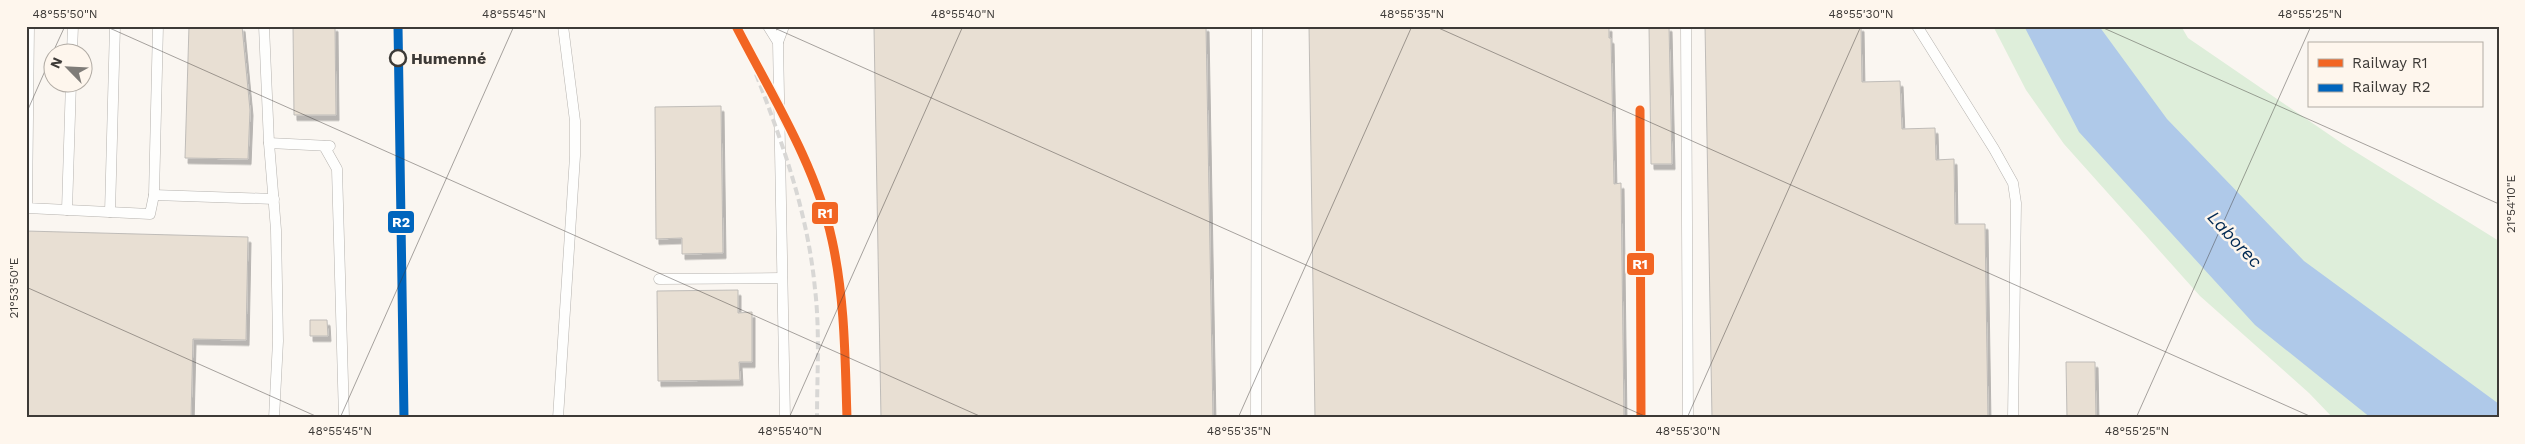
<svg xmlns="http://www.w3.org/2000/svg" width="2525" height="444" font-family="'Work Sans',sans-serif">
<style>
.green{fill:#deeeda}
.water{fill:#afc9e9}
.building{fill:#e8dfd3;stroke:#bfbcb8;filter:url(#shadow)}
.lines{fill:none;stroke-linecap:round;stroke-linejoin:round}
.lane-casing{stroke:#b5b2ae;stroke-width:11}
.lane{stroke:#fefefd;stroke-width:10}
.rail{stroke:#d8d7d5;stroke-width:4;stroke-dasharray:8 4;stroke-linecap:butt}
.rail-1-casing{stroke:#fef6ed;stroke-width:12}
.rail-2-casing{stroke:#fef6ed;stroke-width:12}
.rail-1{stroke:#f26522;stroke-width:9}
.rail-2{stroke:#0065bd;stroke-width:9}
.ticks{fill:none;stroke:#3d3a37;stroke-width:1;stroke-opacity:0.45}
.stop-dot{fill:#fef6ed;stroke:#3d3a37;stroke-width:2.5}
.labels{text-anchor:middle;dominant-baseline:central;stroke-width:5;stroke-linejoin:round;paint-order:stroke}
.stop-label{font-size:16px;font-weight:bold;fill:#3d3a37;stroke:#fef6ed;text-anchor:start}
.water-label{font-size:18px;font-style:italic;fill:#002953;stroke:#fef6ed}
.line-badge{stroke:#fef6ed;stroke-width:2}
.badge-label{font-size:14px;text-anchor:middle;font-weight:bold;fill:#fff}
.neatline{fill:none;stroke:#3d3a37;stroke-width:2}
.ticks-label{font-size:12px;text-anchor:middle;fill:#3d3a37}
</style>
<defs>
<filter id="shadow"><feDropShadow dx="3" dy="5.5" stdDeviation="0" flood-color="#0004"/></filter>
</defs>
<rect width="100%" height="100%" fill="#faf6f1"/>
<polygon class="green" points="1993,26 2181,26 2188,38 2343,144 2499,241 2499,418 2333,418 2309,393 2200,296 2064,144 2026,90"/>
<polygon class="water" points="2024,26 2099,26 2167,119 2304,261 2499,404 2499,418 2371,418 2255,325 2079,132"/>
<g class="building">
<polygon points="189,26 242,26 250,110 248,159 185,158"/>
<polygon points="293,26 335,26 336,115 294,115"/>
<polygon points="902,26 1206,26 1213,418 881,418 874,28"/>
<polygon points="1309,26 1609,26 1609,38 1611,38 1614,184 1621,183 1624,418 1315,418"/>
<polygon points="1649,26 1669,26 1672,164 1651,164"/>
<polygon points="1705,26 1861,26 1862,82 1900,81 1902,129 1935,128 1936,160 1954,159 1955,224 1985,224 1988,418 1712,418"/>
<polygon points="721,106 723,253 682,254 682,238 656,239 655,107"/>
<polygon points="26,231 248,237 246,340 193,339 191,418 26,418"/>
<polygon points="738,290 738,313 752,312 752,362 739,362 740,380 658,381 657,291"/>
<polygon points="310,320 327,320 328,336 310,336"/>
<polygon points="2066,362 2095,362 2096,418 2067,418"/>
</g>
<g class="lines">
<g class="lane-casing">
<g id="lane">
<polyline points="29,26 27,208 150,214 154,195 158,26"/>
<polyline points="264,26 269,143 276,230 278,341 274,418"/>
<polyline points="768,26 778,42 785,418"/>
<polyline points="1686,26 1688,418"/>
<polyline points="1917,26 1994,149 2013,183 2016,203 2013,418"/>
<polyline points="778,42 784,26"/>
<polyline points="72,52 73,26"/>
<polyline points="269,143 330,146"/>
<polyline points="324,146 337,169 344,418"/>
<polyline points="154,195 274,199"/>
<polyline points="67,210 71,82"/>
<polyline points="110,212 115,26"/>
<polyline points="659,279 782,278"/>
<polyline points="558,418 575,156 575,121 563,26"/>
<polyline points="1256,418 1257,26"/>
</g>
</g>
<use href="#lane" class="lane"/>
<g class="rail">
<path d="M736,26c35,68 80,139 96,214 13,59 13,118 15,178"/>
<path d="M756,74c27,70 52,140 59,215 5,42 2,86 2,129"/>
<polyline points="1640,110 1641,418"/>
</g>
<g class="rail-1-casing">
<g id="rail-1">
<path d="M736,26c35,68 80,139 96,214 13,59 13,118 15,178"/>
<polyline points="1640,110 1641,418"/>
</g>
</g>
<g class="rail-2-casing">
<polyline id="rail-2" points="398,26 404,418"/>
</g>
<use href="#rail-1" class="rail-1"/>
<use href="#rail-2" class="rail-2"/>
</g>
<path class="ticks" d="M105,26l879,392M770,26l879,392M1434,26l880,392M2099,26l400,178M53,52l12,-26M26,114l26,-59M26,287l294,131M340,418l174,-392M789,418l174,-392M1238,418l174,-392M1687,418l174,-392M2136,418l175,-392"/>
<circle class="stop-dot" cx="398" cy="58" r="8"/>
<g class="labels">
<g class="stop-label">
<text x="411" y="58">Humenné</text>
</g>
<g class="water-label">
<text transform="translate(2235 239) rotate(47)">Laborec</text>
</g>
</g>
<g class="line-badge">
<rect x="811" y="201" width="28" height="24" rx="5" fill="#f26522"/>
<rect x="387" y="210" width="28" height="24" rx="5" fill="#0065bd"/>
<rect x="1626" y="252" width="29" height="24" rx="5" fill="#f26522"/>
</g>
<g class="badge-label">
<text x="825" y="218">R1</text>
<text x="401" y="227">R2</text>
<text x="1640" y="269">R1</text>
</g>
<rect width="2525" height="444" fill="none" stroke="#fef6ed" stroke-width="55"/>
<rect x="2308" y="42" width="175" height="65" fill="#fef6ed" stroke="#b1aba4"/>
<rect x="2318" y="59" width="25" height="8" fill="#f26522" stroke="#b1aba4"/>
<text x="2352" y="68" font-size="15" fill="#3d3a37">Railway R1</text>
<rect x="2318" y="84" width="25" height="8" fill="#0065bd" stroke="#b1aba4"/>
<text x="2352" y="92" font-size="15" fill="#3d3a37">Railway R2</text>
<g transform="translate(68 68) rotate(294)"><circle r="24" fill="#fef6ed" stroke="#b1aba4"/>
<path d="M0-4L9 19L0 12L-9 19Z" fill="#7f7c78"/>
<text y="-8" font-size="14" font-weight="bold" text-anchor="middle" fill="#3d3a37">N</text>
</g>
<rect x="28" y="28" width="2470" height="388" class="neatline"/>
<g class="ticks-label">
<text x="65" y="18">48°55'50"N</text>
<text x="514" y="18">48°55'45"N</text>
<text x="963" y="18">48°55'40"N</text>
<text x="1412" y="18">48°55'35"N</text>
<text x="1861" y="18">48°55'30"N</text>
<text x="2310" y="18">48°55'25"N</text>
<text transform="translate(2511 204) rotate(-90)" y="4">21°54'10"E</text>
<text transform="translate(14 288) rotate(-90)" y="4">21°53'50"E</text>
<text x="340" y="435">48°55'45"N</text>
<text x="790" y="435">48°55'40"N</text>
<text x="1239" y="435">48°55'35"N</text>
<text x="1688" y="435">48°55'30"N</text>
<text x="2137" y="435">48°55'25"N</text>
</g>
</svg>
